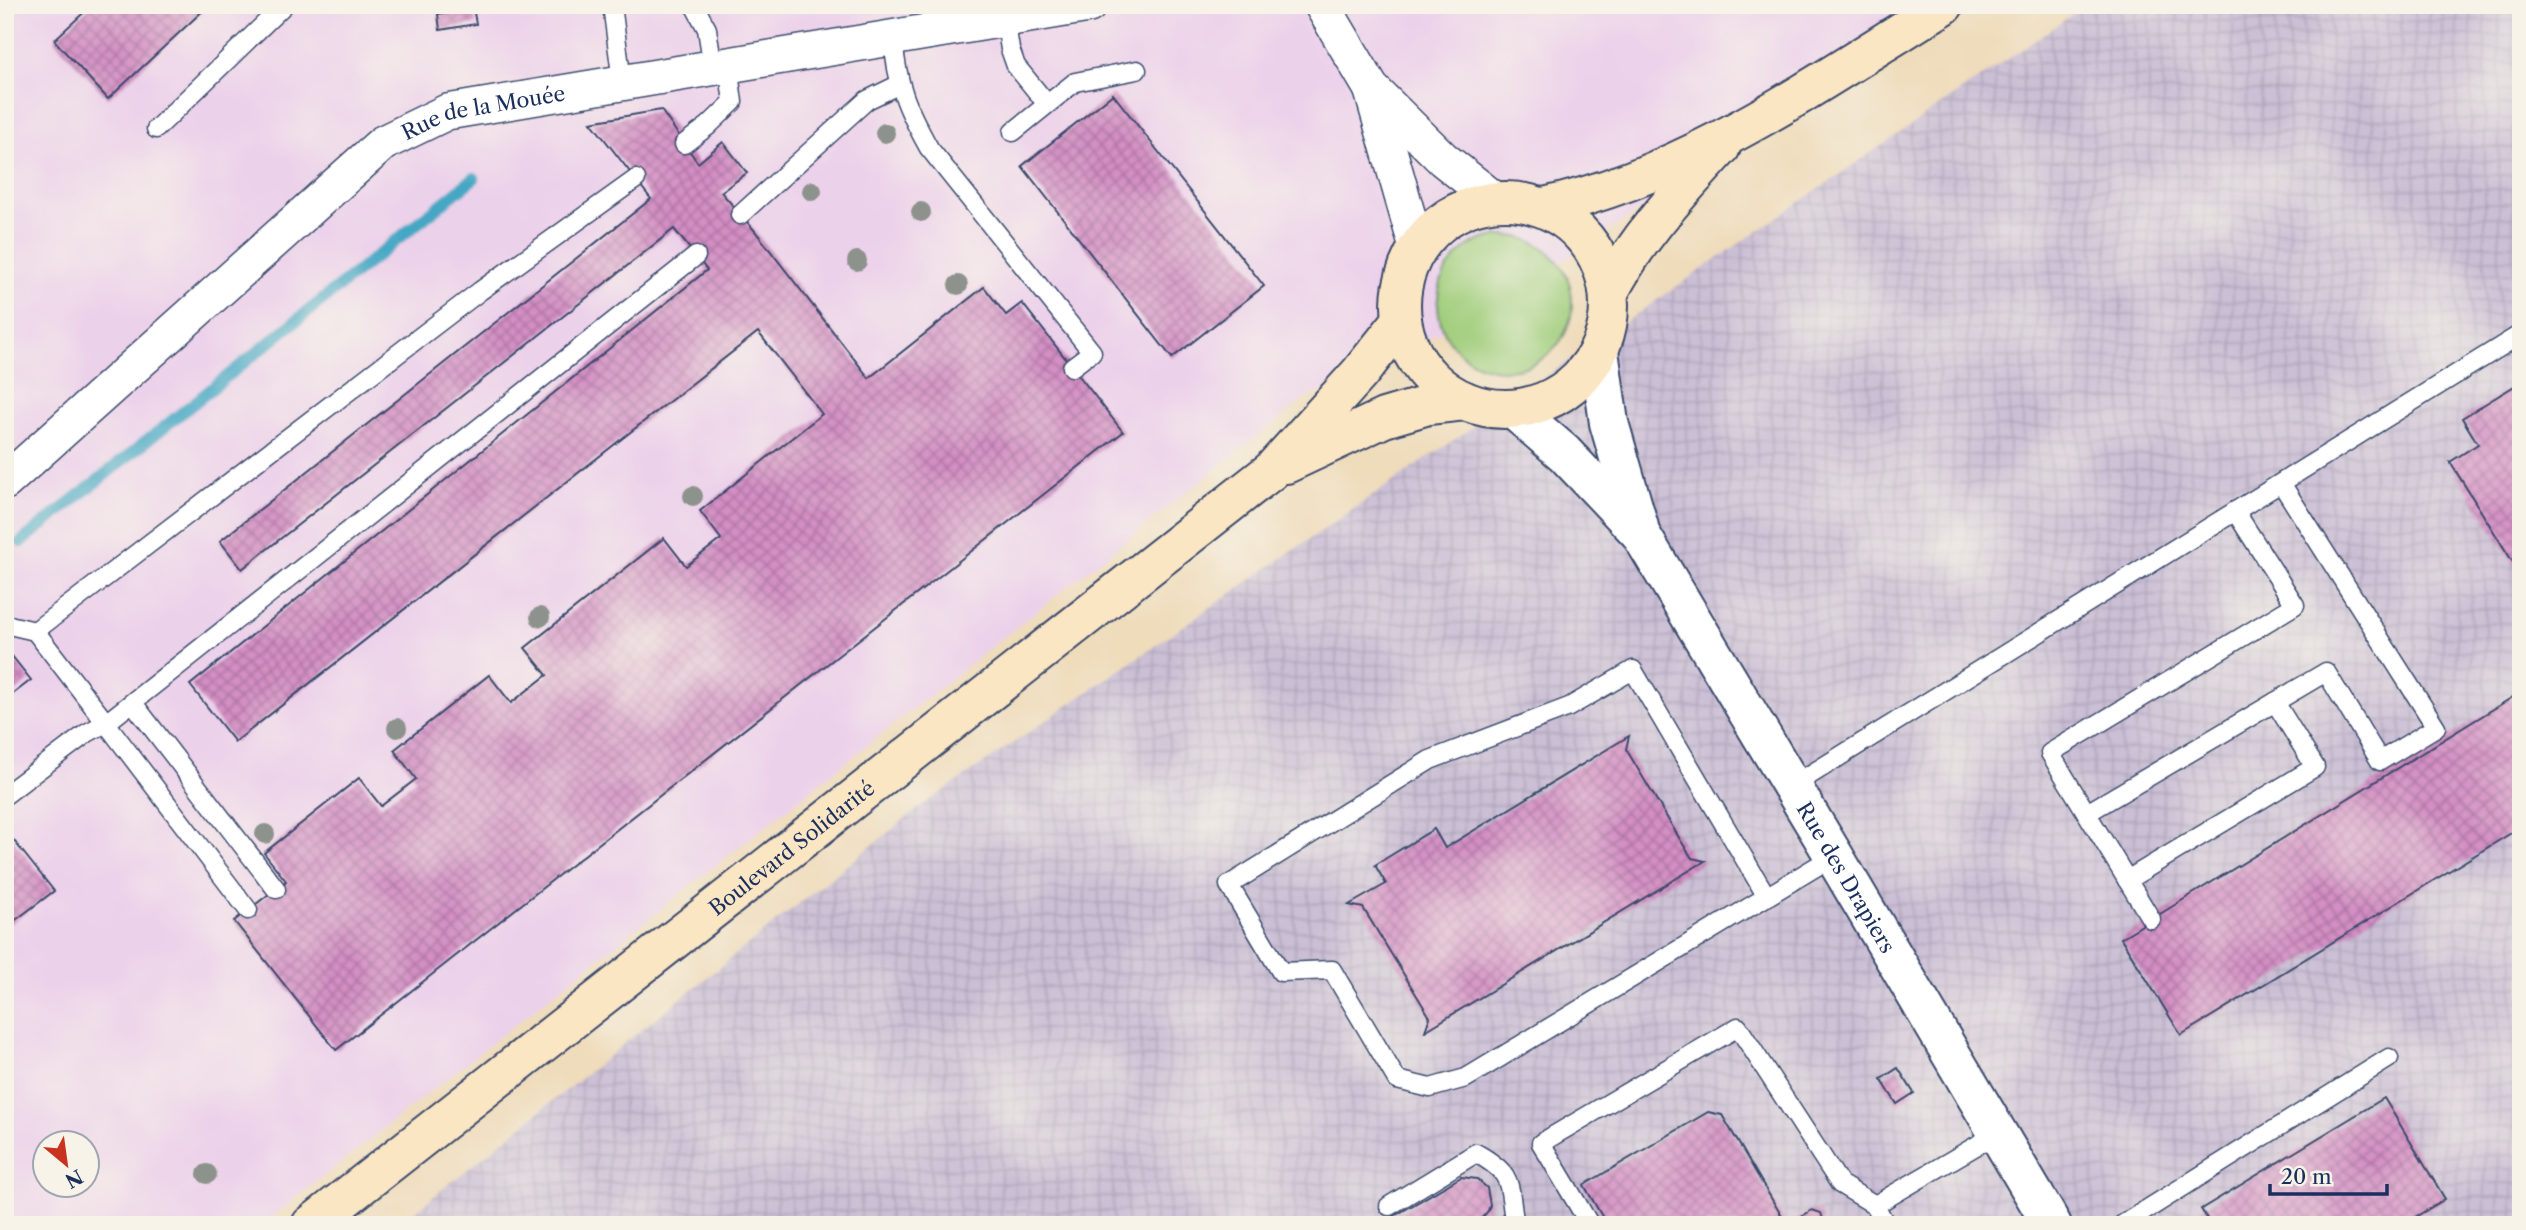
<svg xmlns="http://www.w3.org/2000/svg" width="2526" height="1230" font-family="'Libre Caslon Text',serif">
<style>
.built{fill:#ecd1ea;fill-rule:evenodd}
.industrial{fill:url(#industrial-grid)}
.grass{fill:#a0ce7b;stroke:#5e7e6c;stroke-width:2}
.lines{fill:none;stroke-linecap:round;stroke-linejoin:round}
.stream{stroke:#44a7c4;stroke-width:12}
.building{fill:url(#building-cross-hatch)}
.service-casing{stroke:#3b496c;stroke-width:21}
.minor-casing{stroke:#3b496c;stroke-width:38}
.tertiary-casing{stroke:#3b496c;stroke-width:42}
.secondary-casing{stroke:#3b496c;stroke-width:42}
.service{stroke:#fff;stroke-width:18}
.minor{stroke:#fff;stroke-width:35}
.tertiary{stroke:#fff;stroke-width:38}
.secondary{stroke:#fbe6c4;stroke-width:38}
.tree{fill:#8d938c}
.labels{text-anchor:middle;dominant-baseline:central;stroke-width:6;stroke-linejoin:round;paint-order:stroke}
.street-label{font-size:21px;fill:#1b2f5e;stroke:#f7f3e8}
</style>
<defs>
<pattern id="industrial-grid" width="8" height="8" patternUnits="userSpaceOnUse" patternTransform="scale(1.75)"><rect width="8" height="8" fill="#cbbfd5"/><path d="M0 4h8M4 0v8" fill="none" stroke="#aea4b9"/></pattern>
<pattern id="building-cross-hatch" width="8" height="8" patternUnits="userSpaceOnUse" patternTransform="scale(1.75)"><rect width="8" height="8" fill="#d48fc4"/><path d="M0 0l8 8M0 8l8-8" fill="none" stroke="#ab75a2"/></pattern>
</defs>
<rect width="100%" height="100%" fill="#f7f3e8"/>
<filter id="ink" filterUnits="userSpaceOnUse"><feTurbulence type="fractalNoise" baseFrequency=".0143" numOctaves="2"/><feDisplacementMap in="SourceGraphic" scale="14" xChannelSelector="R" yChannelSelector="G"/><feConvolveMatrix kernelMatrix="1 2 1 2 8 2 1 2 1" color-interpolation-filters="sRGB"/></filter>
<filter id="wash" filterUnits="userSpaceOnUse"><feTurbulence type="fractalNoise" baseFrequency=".00686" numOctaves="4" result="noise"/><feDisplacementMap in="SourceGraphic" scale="28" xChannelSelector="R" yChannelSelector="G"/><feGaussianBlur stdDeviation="1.57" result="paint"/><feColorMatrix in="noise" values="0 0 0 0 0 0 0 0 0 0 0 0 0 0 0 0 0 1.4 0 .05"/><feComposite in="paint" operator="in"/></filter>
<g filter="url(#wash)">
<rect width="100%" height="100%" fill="#efdcbb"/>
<path class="built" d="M5,5h1945l-454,300 -193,95 -1041,825h-257zM46,1142h42v42h-42z"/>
<polygon class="industrial" points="2086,5 2521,5 2521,1225 398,1225 916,810"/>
<circle class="grass" cx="1505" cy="303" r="67"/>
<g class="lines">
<polyline class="stream" points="21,542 474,178"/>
</g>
<g id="blocks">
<g class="building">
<polygon points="92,5 209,5 108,99 54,40"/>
<polygon points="473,7 476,24 440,30 438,14"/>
<polygon points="1113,94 1264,286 1172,358 1022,166"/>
<polygon points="661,110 698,163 723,142 747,173 721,192 755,231 869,378 984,287 1006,315 1022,303 1123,432 336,1050 234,921 286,881 264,853 359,778 381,806 416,779 394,750 489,675 511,703 547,675 525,648 664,538 686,566 721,539 700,511 822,414 758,332 235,742 190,685 707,270 674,229 242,569 220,541 651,199 591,122"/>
<polygon points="2521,382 2521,575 2450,462 2478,444 2462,418"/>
<polygon points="8,651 31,680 5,700 5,653"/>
<polygon points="2521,692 2521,827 2181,1035 2121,938"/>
<polygon points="1629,736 1626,749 1681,841 1692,858 1705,861 1425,1031 1430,1017 1363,908 1349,905 1386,884 1375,865 1434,829 1445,848"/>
<polygon points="7,832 54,891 5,928 5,834"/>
<polygon points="1898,1068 1914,1093 1897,1104 1881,1079"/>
<polygon points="2384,1098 2445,1199 2402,1225 2211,1225 2201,1209"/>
<polygon points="1708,1112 1722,1115 1787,1225 1607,1225 1584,1185"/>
<polygon points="1461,1177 1477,1179 1487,1188 1490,1205 1488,1211 1480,1220 1483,1225 1379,1225"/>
<polygon points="1812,1210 1821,1213 1823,1219 1821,1225 1788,1225"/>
</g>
</g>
</g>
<g filter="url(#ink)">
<use href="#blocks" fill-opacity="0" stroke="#3b496c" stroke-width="2"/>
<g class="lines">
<g class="service-casing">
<g id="service">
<polyline points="612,5 622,82"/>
<polyline points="694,5 707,29 713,68"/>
<polyline points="1005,19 1010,49 1016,66 1047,104"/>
<path d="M893,38c4,47 13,69 36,110l163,204 -20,15"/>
<polyline points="156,129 284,5"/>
<polyline points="1013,132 1075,82 1137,70"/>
<polyline points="684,144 708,126 733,102 728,65"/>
<polyline points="636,179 480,291 35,631 106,723 696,256"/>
<polyline points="740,215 867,100 900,84"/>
<polyline points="5,624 35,631"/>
<polyline points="133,703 276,889"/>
<polyline points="1792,786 2521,334"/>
<polyline points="5,795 87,733 106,723 248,910"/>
<polyline points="2087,813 2326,672 2380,761 2436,727 2281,483"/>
<polyline points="2127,880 2315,767 2275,702"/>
<polyline points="1767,897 1633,670 1569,707 1430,760 1229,885 1281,972 1332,970 1397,1080 1430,1088 1466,1078 1834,856"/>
<polyline points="2151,919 2050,753 2295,605 2235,511"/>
<path d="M1389,1206l87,-53c41,23 31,31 39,72"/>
<polyline points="1590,1225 1541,1143 1738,1027 1840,1184 1875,1205"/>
<polyline points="1886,1225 1875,1205 1998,1133"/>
<polyline points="2122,1225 2389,1058"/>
</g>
</g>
<g class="minor-casing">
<g id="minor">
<polyline points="1322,5 1371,88 1443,159 1496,201"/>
<polyline points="1372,91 1417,248"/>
<path id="s1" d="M5,482l378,-339 64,-31 642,-107"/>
</g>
</g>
<g class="tertiary-casing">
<g id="tertiary">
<polyline points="1599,351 1609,423 1639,527"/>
<path id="s2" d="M1513,409l51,44 76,80 194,323 218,369"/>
</g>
</g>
<g class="secondary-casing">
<g id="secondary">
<circle cx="1505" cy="305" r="104"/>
<path d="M1544,207c147,-33 273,-124 400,-202"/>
<path d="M1609,292c31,-59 69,-97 112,-145"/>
<polyline points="1286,464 1384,418 1428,405 1465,401"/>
<path id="s3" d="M311,1225l960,-754 88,-97 43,-54"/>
</g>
</g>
<use href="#service" class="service"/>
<use href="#minor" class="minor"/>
<use href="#tertiary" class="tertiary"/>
<use href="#secondary" class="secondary"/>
</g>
<g class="tree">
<circle cx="885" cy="133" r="10"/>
<circle cx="812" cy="191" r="10"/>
<circle cx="921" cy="212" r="10"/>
<circle cx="857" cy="261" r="10"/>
<circle cx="958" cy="285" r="10"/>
<circle cx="693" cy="496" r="10"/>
<circle cx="540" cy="617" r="10"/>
<circle cx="397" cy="728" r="10"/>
<circle cx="265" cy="834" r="10"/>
<circle cx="207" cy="1174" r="10"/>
</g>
</g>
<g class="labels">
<g class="street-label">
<text stroke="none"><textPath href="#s1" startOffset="614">Rue de la Mouée</textPath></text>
<text stroke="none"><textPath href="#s3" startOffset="611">Boulevard Solidarité</textPath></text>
<text stroke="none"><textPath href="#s2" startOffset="579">Rue des Drapiers</textPath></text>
</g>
</g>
<rect width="2526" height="1230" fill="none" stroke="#f7f3e8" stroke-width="28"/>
<g transform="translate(66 1164) rotate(151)"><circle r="33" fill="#f7f3e8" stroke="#9fa5b1" stroke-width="2"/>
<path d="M0-5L12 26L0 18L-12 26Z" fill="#c8321e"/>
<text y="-10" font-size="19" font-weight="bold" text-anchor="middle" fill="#1b2f5e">N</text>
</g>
<path d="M2270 1184v10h117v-10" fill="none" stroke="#1b2f5e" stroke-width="3.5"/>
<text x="2281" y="1184" font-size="21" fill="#1b2f5e" stroke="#f7f3e8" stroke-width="5" paint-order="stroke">20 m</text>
</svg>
